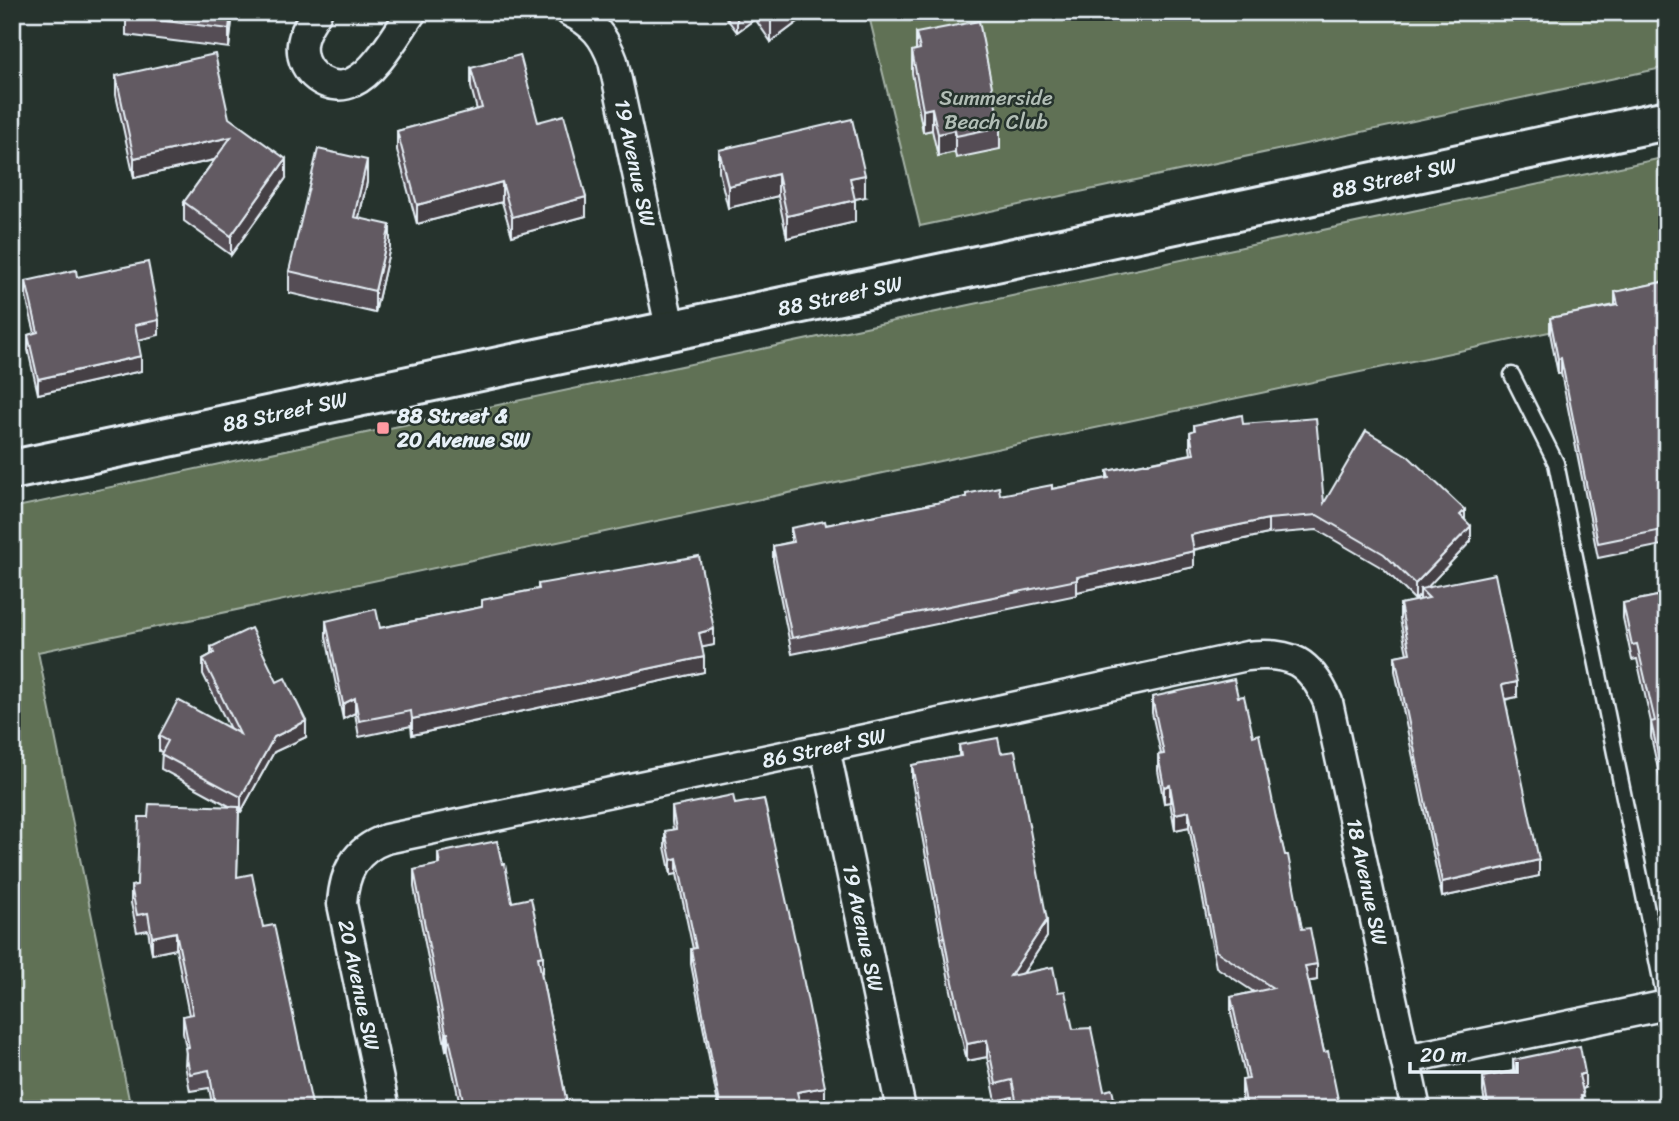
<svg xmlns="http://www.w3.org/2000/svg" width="1679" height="1121" font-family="Sriracha,sans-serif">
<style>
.green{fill:#607154;stroke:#a4b1a6;stroke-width:2}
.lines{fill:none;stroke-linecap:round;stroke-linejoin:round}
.lane-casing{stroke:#e8f1f8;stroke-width:19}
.street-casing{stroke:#e8f1f8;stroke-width:33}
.secondary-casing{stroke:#e8f1f8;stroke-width:44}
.lane{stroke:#26332d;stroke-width:14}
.street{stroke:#26332d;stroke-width:28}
.secondary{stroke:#26332d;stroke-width:38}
.wall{fill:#544d54;stroke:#e8f1f8;stroke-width:2}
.shaded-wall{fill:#453f45;stroke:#e8f1f8;stroke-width:2}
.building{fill:#625a62;stroke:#e8f1f8;stroke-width:2}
.poi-dot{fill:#ff9aa2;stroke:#26332d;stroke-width:2.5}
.labels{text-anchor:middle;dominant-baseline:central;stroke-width:5;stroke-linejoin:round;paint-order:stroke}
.park-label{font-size:21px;fill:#b2beb6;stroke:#26332d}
.street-label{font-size:21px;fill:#e8f1f8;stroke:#26332d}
.poi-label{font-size:21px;font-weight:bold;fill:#e8f1f8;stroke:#26332d;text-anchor:start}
</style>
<rect width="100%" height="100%" fill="#26332d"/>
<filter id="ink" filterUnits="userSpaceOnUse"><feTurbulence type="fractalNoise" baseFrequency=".0143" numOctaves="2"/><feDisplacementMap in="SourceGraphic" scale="14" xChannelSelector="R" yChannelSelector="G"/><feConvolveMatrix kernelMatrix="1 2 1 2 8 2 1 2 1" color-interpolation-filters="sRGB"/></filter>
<g filter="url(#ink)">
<g class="green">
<polygon points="868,12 1667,12 1667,67 920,226"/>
<polygon points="1667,157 1667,307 38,652 131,1109 12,1109 12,508"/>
</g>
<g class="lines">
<g class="lane-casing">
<polyline id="lane" points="1512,375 1556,463 1667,1009"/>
</g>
<g class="street-casing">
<g id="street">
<path d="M317,12c-7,11 -17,25 -15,40 2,24 30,41 51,30 23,-10 44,-49 59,-70"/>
<path d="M570,12c23,11 34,24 43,49l58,271"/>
<polyline points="825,748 901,1109"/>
<polyline points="1406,1059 1667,1005"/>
<path d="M385,1109l-43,-205c2,-32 13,-54 44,-65l479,-100 382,-83c44,-5 63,5 81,46l88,407"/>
</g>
</g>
<g class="secondary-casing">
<polyline id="secondary" points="12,470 1667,120"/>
</g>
<use href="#lane" class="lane"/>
<use href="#street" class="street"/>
<use href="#secondary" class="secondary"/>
</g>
<g class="wall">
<polygon points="233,12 229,48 126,35 126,16"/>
<polygon points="722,12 811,12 771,42 755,19 737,32"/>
<polygon points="916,33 1000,127 1000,149 956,158 955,152 938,156 932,130 923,132 912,73 912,51 916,50"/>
<polygon points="471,68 538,122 586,216 512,236 502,202 417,224 397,150 397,131 477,110 471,87"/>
<polygon points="116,76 286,178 231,255 184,221 184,202 214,160 134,178 116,95"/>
<polygon points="719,150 865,197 855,199 855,222 787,238 778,196 728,208 719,172"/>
<polygon points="367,182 359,218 390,247 375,313 289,293 289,271"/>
<polygon points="77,277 159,320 159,335 138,340 141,371 38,394 28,350 28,335 35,333 26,297 26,281"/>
<polygon points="1667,281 1667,544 1598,558 1561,373 1558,374 1550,333 1550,318 1615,305 1615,292"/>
<polygon points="1243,424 1324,503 1465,520 1471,541 1426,588 1517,697 1505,700 1539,876 1442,897 1395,671 1395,656 1407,654 1400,619 1400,604 1420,600 1420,595 1415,600 1384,569 1317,530 1268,534 1194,550 1194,567 1077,592 1077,595 792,654 773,561 773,546 791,542 791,528 826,525 966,497 966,494 1000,495 1052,489 1107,478 1107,471 1191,454 1190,447 1190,432 1194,431 1194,425"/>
<polygon points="538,584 714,645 702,647 704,672 412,735 411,726 359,737 355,713 343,719 326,637 326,621 380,628 482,607 482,600 538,589"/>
<polygon points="1667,594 1667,810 1651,737 1651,722 1637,659 1632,660 1623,618 1623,603"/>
<polygon points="211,647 277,682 306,737 274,752 241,812 239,811 237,877 263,927 313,1109 213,1109 209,1088 190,1091 185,1065 186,1048 183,1033 183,1016 189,1015 176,949 152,954 148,930 137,932 131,903 131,886 137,885 148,817 231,807 161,769 162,752 159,751 159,736 230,729 203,674 203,659 211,655"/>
<polygon points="1152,697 1238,697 1253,736 1276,818 1302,929 1317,980 1309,982 1324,1052 1340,1109 1244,1109 1242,1097 1242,1080 1246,1080 1231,1013 1231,997 1254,992 1216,967 1189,827 1175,830 1170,802 1164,803 1158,771 1158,755 1161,754 1152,713"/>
<polygon points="959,745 1047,937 1023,974 1058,992 1073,1029 1104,1091 1116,1109 1014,1109 1012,1097 996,1101 987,1057 967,1061 950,986 912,782 912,765 959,757"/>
<polygon points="735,804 825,1102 800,1107 801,1109 719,1109 691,964 691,949 693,949 677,874 671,875 665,847 665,831 673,830 672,822 672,807"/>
<polygon points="438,853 502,864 512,902 543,972 541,973 568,1109 461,1109 448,1049 446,1050 414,887 414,870 438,865"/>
<polygon points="1513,1060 1585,1088 1582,1089 1584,1109 1486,1109 1483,1092 1483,1077 1513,1071"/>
</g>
<g class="shaded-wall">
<polygon points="231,12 233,12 229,48 229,29"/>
<polygon points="737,12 755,12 755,19 737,32"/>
<polygon points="782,12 811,12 771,42 771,20"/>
<polygon points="932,108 932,130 923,132 923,110"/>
<polygon points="955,130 955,152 938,156 938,134"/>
<polygon points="231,137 231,156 134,178 134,158"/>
<polygon points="286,159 286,178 231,255 231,236"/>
<polygon points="367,160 367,182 354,239 354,217"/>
<polygon points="778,174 778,196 728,208 728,186"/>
<polygon points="865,175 865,197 850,200 850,178"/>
<polygon points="502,182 502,202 417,224 417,205"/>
<polygon points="586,197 586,216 512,236 512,217"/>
<polygon points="855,200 855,222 787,238 787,216"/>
<polygon points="390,225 390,247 375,313 375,291"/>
<polygon points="141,356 141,371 38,394 38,379"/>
<polygon points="1561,358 1561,373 1558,374 1558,359"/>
<polygon points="1465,510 1465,525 1460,515"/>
<polygon points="1268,519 1268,534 1191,550 1191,535"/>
<polygon points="1471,526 1471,541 1423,592 1420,589 1420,595 1415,600 1415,584"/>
<polygon points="1194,551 1194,567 1077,592 1077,577"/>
<polygon points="714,629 714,645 699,648 699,633"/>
<polygon points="704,657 704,672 412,735 412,719"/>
<polygon points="1517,682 1517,697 1502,700 1502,685"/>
<polygon points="355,698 355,713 343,719 343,704"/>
<polygon points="306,721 306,737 274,752 241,812 241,797 274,737"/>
<polygon points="1170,785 1170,802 1164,803 1164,787"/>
<polygon points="1189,811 1189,827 1175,830 1175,814"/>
<polygon points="677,858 677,874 671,875 671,860"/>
<polygon points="1539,860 1539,876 1442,897 1442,882"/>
<polygon points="1047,920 1047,937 1010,993 1010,976"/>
<polygon points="176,932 176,949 152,954 152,937"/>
<polygon points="543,956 543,972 538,973 538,957"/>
<polygon points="1317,964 1317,980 1305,982 1305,966"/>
<polygon points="446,1033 448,1033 448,1049 446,1050"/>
<polygon points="987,1040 987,1057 967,1061 967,1044"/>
<polygon points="1585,1073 1585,1088 1579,1090 1579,1075"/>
<polygon points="825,1087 825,1102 797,1108 797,1092"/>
</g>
<g class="building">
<polygon points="126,12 231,12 229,29 126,16"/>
<polygon points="766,12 782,12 771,20"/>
<polygon points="979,21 1000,127 956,136 955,130 938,134 932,108 923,110 912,51 920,49 916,33"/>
<polygon points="215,54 229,118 286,159 231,236 184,202 231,137 134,158 116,76"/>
<polygon points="520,55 538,122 564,115 586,197 512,217 502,182 417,205 397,131 482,108 471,68"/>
<polygon points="852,119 865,175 850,178 855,200 787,216 778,174 728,186 719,150"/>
<polygon points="318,149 367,160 354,217 390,225 375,291 289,271"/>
<polygon points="148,262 159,320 135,325 141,356 38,379 28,335 38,332 26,281 76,270 77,277"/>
<polygon points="1667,281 1667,529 1598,543 1561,358 1558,359 1550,318 1618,305 1615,292"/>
<polygon points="1242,415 1243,424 1316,418 1324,503 1366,431 1408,456 1465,510 1460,515 1471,526 1415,584 1384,554 1317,515 1268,519 1191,535 1194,551 1077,577 1077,580 792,638 773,546 794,542 791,528 825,521 826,525 967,497 966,494 999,487 1000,495 1052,485 1052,489 1109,478 1107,471 1194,454 1190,432 1195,430 1194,425"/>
<polygon points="699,556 714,629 699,633 704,657 412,719 411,711 359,721 355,698 343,704 326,621 376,609 380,628 482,607 482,600 539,589 538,584"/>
<polygon points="1495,574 1517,682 1502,685 1539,860 1442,882 1395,656 1410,653 1400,604 1429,598 1420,589"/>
<polygon points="1667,594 1667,795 1651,722 1655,721 1637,644 1632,645 1623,603"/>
<polygon points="251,628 277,682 285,678 306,721 274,737 241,797 161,754 168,741 159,736 178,700 240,734 203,659 214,653 211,647"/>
<polygon points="1234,679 1238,697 1244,696 1253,736 1259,734 1276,818 1285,855 1288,855 1302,929 1310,928 1317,964 1305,966 1324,1052 1328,1051 1340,1109 1247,1109 1242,1080 1249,1079 1231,997 1273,988 1216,951 1189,811 1175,814 1170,785 1164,787 1158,755 1164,754 1152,697"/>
<polygon points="998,738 1001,753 1015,751 1047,920 1010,976 1053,967 1058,992 1065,991 1073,1029 1091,1028 1104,1091 1112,1089 1116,1109 1018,1109 1012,1080 996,1084 987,1040 967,1044 950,969 912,765 961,756 959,745"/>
<polygon points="733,795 735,804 764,799 799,958 825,1087 797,1092 801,1109 721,1109 691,949 696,948 677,858 671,860 665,831 676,829 672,807"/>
<polygon points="149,804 239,807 237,877 252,874 263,927 274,925 313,1109 216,1109 209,1070 190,1074 185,1048 189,1047 183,1016 193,1014 176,932 152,937 148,913 137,915 131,886 137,885 139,817 148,817"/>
<polygon points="497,841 502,864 505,864 512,902 531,898 543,956 538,957 568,1109 465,1109 448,1033 446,1033 414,870 440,864 438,853"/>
<polygon points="1580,1046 1585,1073 1579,1075 1584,1096 1581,1096 1584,1109 1489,1109 1483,1077 1515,1071 1513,1060"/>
</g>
</g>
<rect class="poi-dot" x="376" y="421" width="14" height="14" rx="3.5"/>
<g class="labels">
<g class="park-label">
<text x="996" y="98">Summerside<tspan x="996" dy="24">Beach Club</tspan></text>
</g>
<g class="street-label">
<text transform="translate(635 163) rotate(78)">19 Avenue SW</text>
<text transform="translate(1394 178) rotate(-12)">88 Street SW</text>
<text transform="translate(840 296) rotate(-12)">88 Street SW</text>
<text transform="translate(285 412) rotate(-12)">88 Street SW</text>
<text transform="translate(824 748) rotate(-12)">86 Street SW</text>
<text transform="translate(1367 882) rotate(78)">18 Avenue SW</text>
<text transform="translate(863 928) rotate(78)">19 Avenue SW</text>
<text transform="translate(359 985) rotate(78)">20 Avenue SW</text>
</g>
<g class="poi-label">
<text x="397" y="416">88 Street &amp;<tspan x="397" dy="24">20 Avenue SW</tspan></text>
</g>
</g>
<rect width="1679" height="1121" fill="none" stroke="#26332d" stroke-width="42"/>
<rect x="21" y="21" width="1637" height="1079" fill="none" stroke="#e8f1f8" stroke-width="2.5" filter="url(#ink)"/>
<path d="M1410 1062v10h107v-10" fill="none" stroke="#e8f1f8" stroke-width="3.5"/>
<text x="1420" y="1062" font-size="21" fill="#e8f1f8" stroke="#26332d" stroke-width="5" paint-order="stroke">20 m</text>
</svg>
